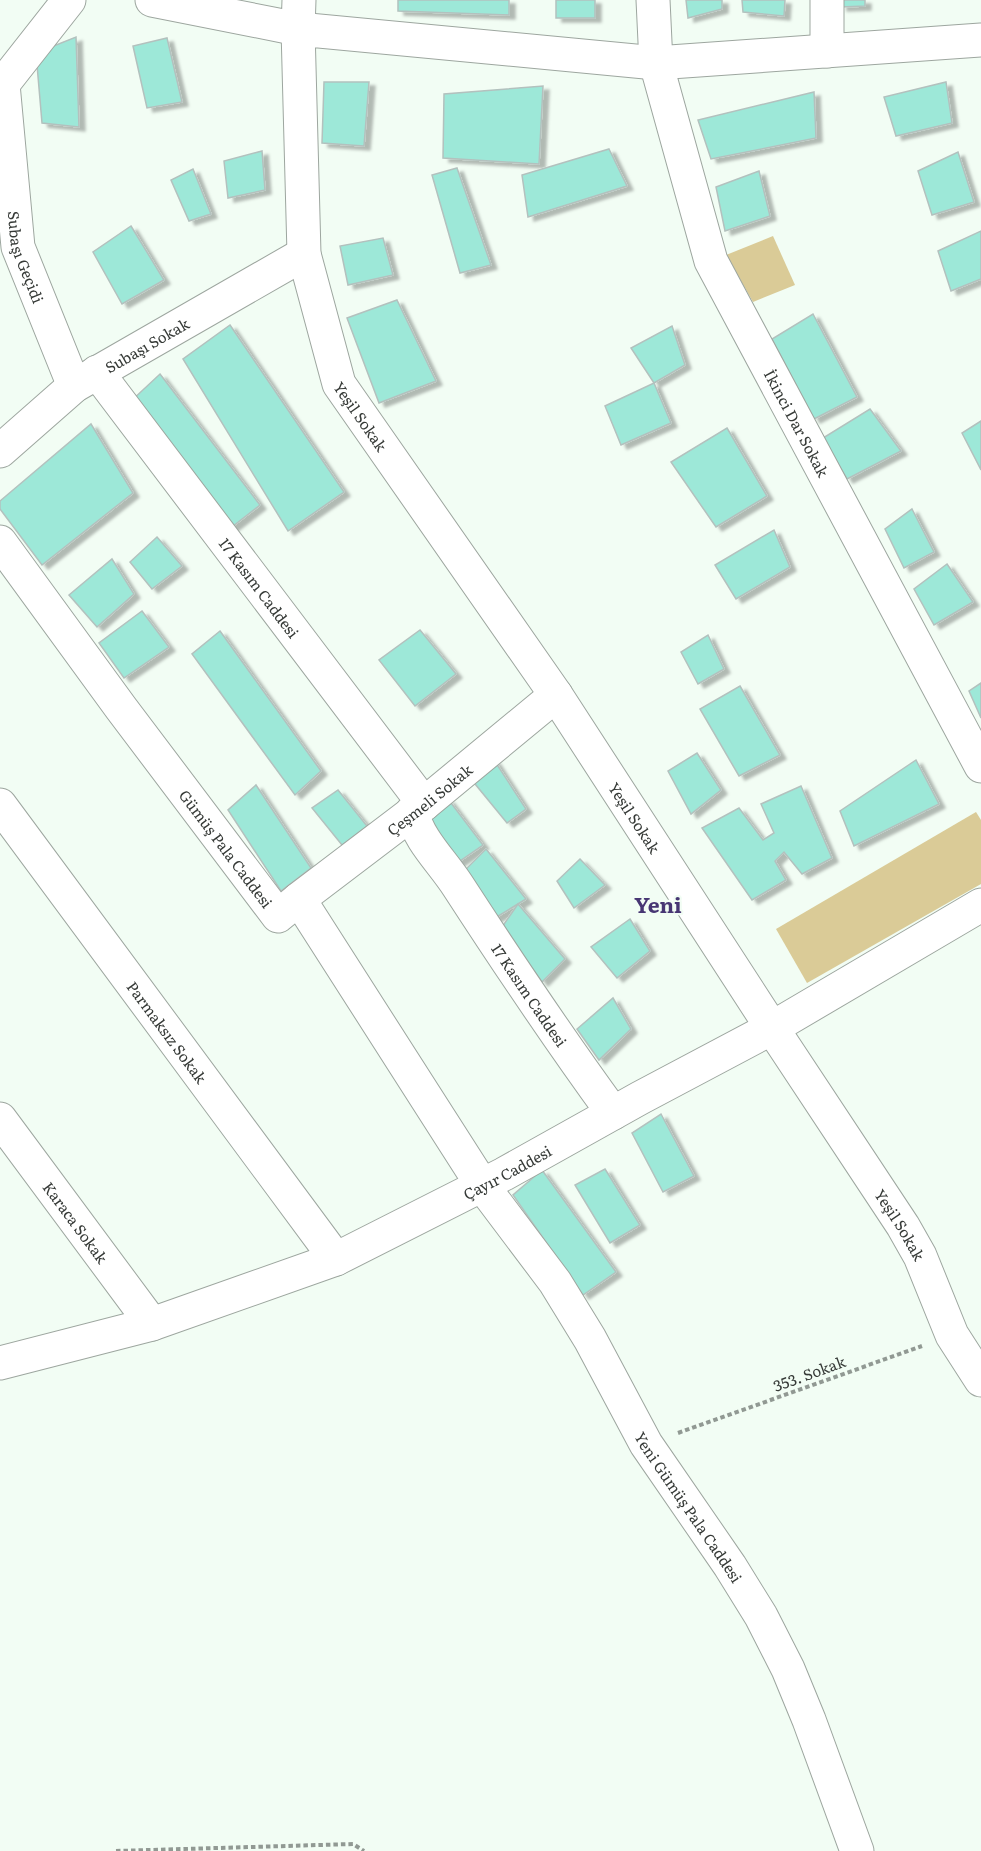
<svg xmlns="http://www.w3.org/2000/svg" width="981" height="1851" font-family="Literata,serif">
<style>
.green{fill:#dacb97}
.building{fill:#9de8d8;stroke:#b3c1be;stroke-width:1.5;filter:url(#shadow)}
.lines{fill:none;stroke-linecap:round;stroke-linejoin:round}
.minor-casing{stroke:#9da69f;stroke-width:35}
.path{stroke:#919993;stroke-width:4;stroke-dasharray:4.5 3;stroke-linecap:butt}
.minor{stroke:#fff;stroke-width:33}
.labels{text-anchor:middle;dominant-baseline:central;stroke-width:4.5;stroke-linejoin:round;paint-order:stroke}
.street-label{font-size:15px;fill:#363a37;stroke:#f2fdf4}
.district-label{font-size:21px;font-weight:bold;fill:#473673;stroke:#f2fdf4}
</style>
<defs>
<filter id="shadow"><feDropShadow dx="6" dy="4" stdDeviation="1.5" flood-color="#0004"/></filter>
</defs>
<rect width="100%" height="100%" fill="#f2fdf4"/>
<g class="green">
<polygon points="773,236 795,285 753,302 726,255"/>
<polygon points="976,812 981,820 981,884 807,983 776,929"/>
</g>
<g class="building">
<polygon points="398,0 509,0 509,15 398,11"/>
<rect x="556" y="0" width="39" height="18"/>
<polygon points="686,0 722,0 722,9 688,18"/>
<polygon points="742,0 785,0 784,16 743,12"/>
<polygon points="841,0 865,0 865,6 841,7"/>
<polygon points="76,37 79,127 42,123 36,53"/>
<polygon points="167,38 182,102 147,108 133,46"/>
<polygon points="324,82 369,82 364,146 322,143"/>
<polygon points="946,82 952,123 896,136 884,97"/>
<polygon points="543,86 539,164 443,158 444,94"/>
<polygon points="814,92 816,138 711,159 698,120"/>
<polygon points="609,149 627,186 528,217 522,175"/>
<polygon points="262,151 265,190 228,198 224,161"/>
<polygon points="958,152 974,202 932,215 918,171"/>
<polygon points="457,168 491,265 460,273 432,175"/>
<polygon points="193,169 211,214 189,221 171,180"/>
<polygon points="759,171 770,216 725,231 716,187"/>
<polygon points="131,226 164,280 122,304 93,252"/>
<polygon points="981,231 981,279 951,291 938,251"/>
<polygon points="383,238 393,275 348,285 340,246"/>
<polygon points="397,300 436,381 379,403 347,318"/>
<polygon points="813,314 857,397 814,419 772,339"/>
<polygon points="230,325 344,492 288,531 183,359"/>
<polygon points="672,326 685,365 654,383 631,348"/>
<polygon points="160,374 260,505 228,530 130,402"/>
<polygon points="654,383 671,423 621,445 605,406"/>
<polygon points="870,409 901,451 847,479 823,438"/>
<polygon points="981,421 981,470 962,433"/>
<polygon points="91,424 133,493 42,565 0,509 0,501"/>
<polygon points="727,428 767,496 716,527 671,462"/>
<polygon points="912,509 934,552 904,568 885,529"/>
<polygon points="774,530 790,567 736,599 715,565"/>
<polygon points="157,537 182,566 152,589 130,562"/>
<polygon points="112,559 134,594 97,627 69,595"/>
<polygon points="947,564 973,602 934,625 914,589"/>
<polygon points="142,611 169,647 124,678 99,643"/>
<polygon points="420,630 456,674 415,706 379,660"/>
<polygon points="220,631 321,771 295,795 192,654"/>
<polygon points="708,635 724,669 698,684 681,652"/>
<polygon points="981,683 981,718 969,691"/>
<polygon points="740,686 780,755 739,776 700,709"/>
<polygon points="697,753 721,790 691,814 668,771"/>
<polygon points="494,760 526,809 507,823 471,779"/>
<polygon points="916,760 939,804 854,846 840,811"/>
<polygon points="256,785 311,868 281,891 228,810"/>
<polygon points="801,786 832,858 802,874 784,852 775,861 786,880 752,900 702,828 739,808 763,840 774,833 761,804"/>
<polygon points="338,790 367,826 342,845 312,808"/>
<polygon points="448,799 483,845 457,863 427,819"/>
<polygon points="486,849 526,899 495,918 464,871"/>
<polygon points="580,859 605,885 574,908 557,881"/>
<polygon points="518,904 565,959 542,982 502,927"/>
<polygon points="630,919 650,951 617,978 591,947"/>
<polygon points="613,998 631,1029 599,1060 577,1029"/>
<polygon points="661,1114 694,1176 663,1192 632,1133"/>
<polygon points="605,1169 640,1225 610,1243 575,1185"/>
<polygon points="542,1170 616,1272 583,1295 513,1195"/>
</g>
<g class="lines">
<g class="minor-casing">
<g id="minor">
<path id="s1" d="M69,0l-66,84 15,163 56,139"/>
<polyline points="152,0 298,29 299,0"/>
<path id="s2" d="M653,0l3,63 55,198 270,505"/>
<path id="s3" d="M981,40l-325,23 -358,-34 6,225 35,130 217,311 216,333 131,198 17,30 32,79 29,45"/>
<polyline points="827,51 827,0"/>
<path id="s4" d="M97,372l327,432"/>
<path id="s5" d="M0,451l74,-65 230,-132"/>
<path id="s6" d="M0,542l121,166 157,208 21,-17 183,286 73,97 35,57 56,105 84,122 31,50 27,53 21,51 48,131"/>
<path id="s7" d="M0,805l336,454"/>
<path id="s8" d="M412,812c7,29 30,49 46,74 50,77 101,153 155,227"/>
<path id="s9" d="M299,899l125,-95 132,-109"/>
<path id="s10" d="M0,1119l152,205"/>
<path id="s11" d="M0,1363l152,-39 184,-65 168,-85 136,-76 132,-70 209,-123"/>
</g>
</g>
<g class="path">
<polyline points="678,1433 922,1346"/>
<polyline points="116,1851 353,1844 364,1851"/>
</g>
<use href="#minor" class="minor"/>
</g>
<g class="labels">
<g class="street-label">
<text stroke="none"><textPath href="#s1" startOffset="282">Subaşı Geçidi</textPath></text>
<text stroke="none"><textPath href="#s5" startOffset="182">Subaşı Sokak</textPath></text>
<text stroke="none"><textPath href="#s3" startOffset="1084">Yeşil Sokak</textPath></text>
<text stroke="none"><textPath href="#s2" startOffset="452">İkinci Dar Sokak</textPath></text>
<text stroke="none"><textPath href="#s4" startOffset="270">17 Kasım Caddesi</textPath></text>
<text stroke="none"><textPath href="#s9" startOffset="164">Çeşmeli Sokak</textPath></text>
<text stroke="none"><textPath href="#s3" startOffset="1570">Yeşil Sokak</textPath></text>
<text stroke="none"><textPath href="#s6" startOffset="381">Gümüş Pala Caddesi</textPath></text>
<text stroke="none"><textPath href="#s8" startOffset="218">17 Kasım Caddesi</textPath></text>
<text stroke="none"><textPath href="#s7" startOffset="282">Parmaksız Sokak</textPath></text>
<text stroke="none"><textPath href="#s11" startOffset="544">Çayır Caddesi</textPath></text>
<text stroke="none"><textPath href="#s10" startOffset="128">Karaca Sokak</textPath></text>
<text stroke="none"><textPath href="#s3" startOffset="2056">Yeşil Sokak</textPath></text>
<text transform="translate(809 1373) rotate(-20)">353. Sokak</text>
<text stroke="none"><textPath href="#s6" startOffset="1216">Yeni Gümüş Pala Caddesi</textPath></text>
</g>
<g class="district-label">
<text x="658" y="903">Yeni</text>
</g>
</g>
</svg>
